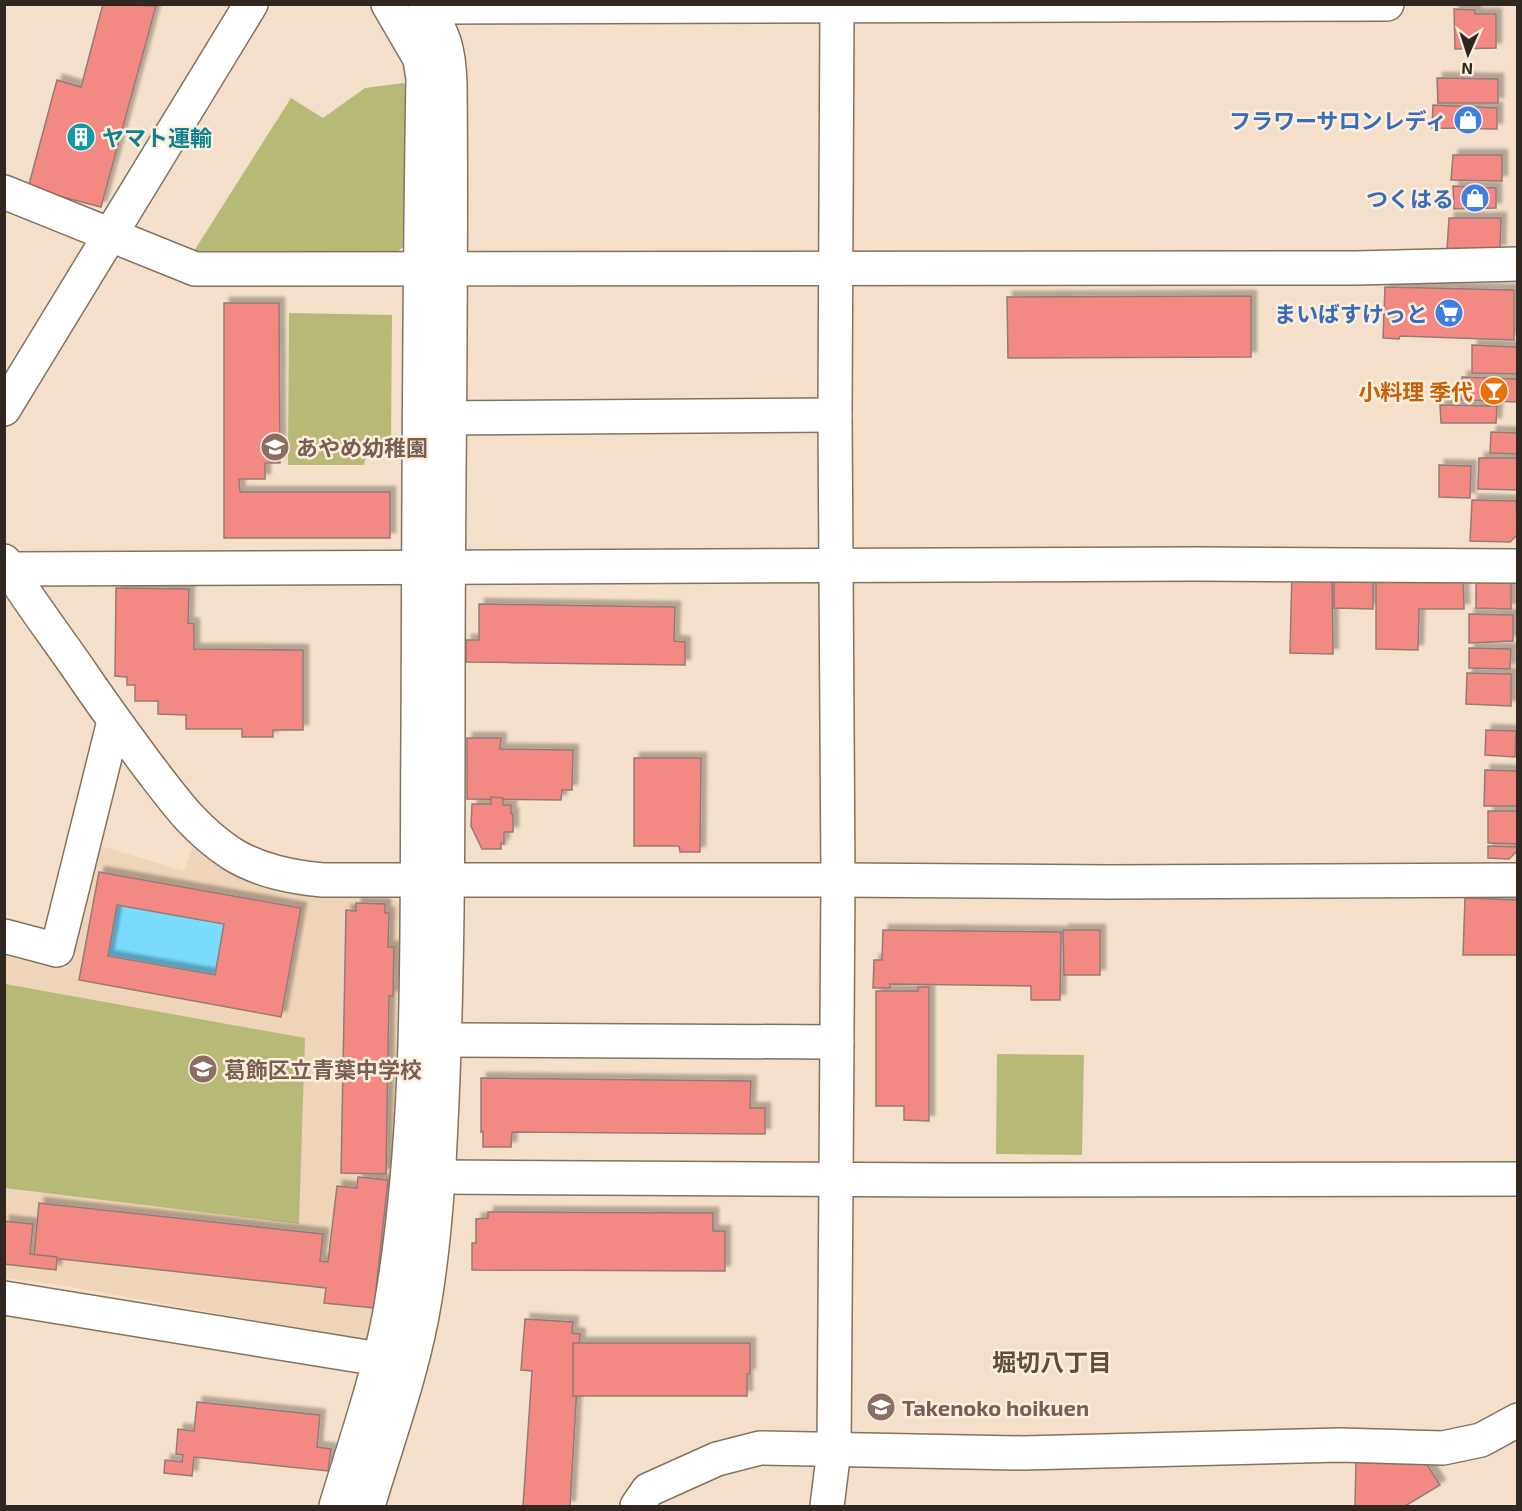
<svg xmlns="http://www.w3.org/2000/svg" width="1522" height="1511" font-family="'Exo 2','Noto Sans JP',sans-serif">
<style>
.built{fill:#eed4b9}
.green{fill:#b7ba77}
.water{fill:#7adbfd}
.building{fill:#f28983;stroke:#977977;stroke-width:1.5;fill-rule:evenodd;filter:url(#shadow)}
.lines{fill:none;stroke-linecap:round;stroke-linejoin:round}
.minor-casing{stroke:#84725e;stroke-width:36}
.tertiary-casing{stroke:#84725e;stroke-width:36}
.minor{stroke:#fff;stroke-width:33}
.tertiary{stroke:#fff;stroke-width:33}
.labels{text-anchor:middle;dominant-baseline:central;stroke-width:5;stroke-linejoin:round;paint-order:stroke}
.shop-label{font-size:22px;font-weight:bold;fill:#366cbe;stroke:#feeedc;text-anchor:end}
.culture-label{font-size:22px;font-weight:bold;fill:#0d838f;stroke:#feeedc;text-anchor:start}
.food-label{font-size:22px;font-weight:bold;fill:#c56008;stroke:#feeedc;text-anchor:end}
.education-label{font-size:22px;font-weight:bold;fill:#785e54;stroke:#feeedc;text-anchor:start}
.neighbourhood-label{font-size:24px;font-weight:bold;fill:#5f4e3b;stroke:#feeedc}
</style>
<defs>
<filter id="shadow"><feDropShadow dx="5.5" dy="-5.5" stdDeviation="1.5" flood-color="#0004"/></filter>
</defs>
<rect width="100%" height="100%" fill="#f4e0ca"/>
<polygon class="built" points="95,844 184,871 193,845 223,867 248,882 279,893 311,896 395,900 406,911 399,1168 376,1337 366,1340 54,1284 5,1278 5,951 67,969"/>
<g class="green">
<polygon points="403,83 413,92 410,241 395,254 201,257 194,251 291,98 323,118 365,88"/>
<polygon points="289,313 392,315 391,442 369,442 364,465 288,465"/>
<polygon points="5,984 305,1038 299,1224 5,1188"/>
<polygon points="997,1054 1084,1055 1082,1155 996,1154"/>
</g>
<polygon class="water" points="117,905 224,924 215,975 108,956"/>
<g class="building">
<polygon points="103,4 156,6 101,207 28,188 57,80 81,87"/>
<polygon points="1454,9 1475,10 1475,14 1496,14 1496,48 1455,49"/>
<polygon points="1437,78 1498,79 1498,103 1438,103"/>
<polygon points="1433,105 1497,108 1497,129 1432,128"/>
<polygon points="1453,155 1502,155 1502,181 1451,180"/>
<polygon points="1453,186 1496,188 1496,208 1454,209"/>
<polygon points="1449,218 1501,218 1500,250 1447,249"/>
<polygon points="1385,287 1514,290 1514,340 1400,336 1399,339 1383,338"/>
<polygon points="1251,296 1251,357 1008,358 1007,297"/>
<polygon points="224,303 279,303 280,463 265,463 265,479 239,479 240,492 390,492 390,538 224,538"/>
<polygon points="1472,345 1517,347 1517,374 1472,373"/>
<polygon points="1462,377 1517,379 1517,402 1461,400"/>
<polygon points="1440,405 1497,406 1496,423 1441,423"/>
<polygon points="1491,432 1518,433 1517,454 1490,453"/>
<polygon points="1479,458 1518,458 1518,490 1478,489"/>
<polygon points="1439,465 1471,466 1470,498 1439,497"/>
<polygon points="1472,500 1516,501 1518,534 1510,542 1470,541"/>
<polygon points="1292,570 1332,570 1333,654 1290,653"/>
<polygon points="1334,572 1373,573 1373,609 1334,608"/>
<polygon points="1376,572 1463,573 1464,609 1419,609 1418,650 1376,649"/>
<polygon points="1476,581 1511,582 1511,609 1476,608"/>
<polygon points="116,588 189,589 188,623 194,624 194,649 303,650 303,730 273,730 273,737 242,737 242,729 186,729 186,715 158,714 158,701 135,701 135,685 127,685 127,677 115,676"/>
<polygon points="479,604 675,607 674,641 685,642 685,665 466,662 466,640 479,640"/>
<polygon points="1469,614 1513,615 1513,641 1469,643"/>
<polygon points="1469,648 1511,649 1510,669 1469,668"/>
<polygon points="1467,673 1511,674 1511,706 1466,704"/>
<polygon points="1486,730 1516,731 1515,757 1485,755"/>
<polygon points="467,738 501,738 500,749 573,750 572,790 562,790 561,800 467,799"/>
<polygon points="634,758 701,758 700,852 680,852 679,846 634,846"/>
<polygon points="1485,770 1518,771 1518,806 1484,806"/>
<polygon points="491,797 503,798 503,805 511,805 511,814 513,814 513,832 504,832 504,844 501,843 501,849 482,849 471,826 472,804 491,804"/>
<polygon points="1488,811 1518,811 1518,844 1488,843"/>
<polygon points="1488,846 1518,847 1518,850 1509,859 1488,858"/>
<path d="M99,872l202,36 -20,109 -202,-37zM117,905l107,19 -9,51 -107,-19z"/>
<polygon points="1465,898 1518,900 1518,955 1463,955"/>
<polygon points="356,903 385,904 385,913 389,913 388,947 394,947 393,996 389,996 386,1174 341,1173 346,910 356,911"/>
<polygon points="883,930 1061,932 1060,1000 1031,1000 1031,986 890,984 890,988 873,988 874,960 882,960"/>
<polygon points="1063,930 1100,930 1100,975 1064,975"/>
<polygon points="918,987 929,987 929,1121 904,1120 904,1106 876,1106 876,991 918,991"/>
<polygon points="481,1078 751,1081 750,1108 765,1108 765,1134 512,1132 511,1147 483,1147 483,1131 481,1132"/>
<polygon points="358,1177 388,1180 374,1308 324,1303 326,1288 34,1256 39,1203 323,1234 320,1261 328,1262 337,1186 357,1188"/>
<polygon points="488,1212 713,1213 713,1231 725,1231 725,1271 472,1270 472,1243 476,1243 476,1219 488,1218"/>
<polygon points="4,1221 33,1224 30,1254 57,1257 56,1270 4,1264"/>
<polygon points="525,1319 573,1322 572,1333 580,1334 570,1506 523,1506 532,1371 521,1370"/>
<polygon points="573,1343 750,1343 750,1374 747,1374 747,1396 573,1396"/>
<polygon points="197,1402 320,1415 317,1447 331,1449 328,1471 194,1457 192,1476 164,1473 165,1460 182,1462 183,1455 176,1454 178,1429 194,1431"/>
<polygon points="1356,1460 1426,1463 1440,1485 1405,1506 1355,1506"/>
</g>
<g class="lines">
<g class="minor-casing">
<g id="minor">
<polyline points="427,7 1387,4"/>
<polyline points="4,192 195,269 1356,268 1518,264"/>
<polyline points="428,418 835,415"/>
<path d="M4,561c24,39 52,75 78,113 21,31 43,61 66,92 27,35 46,63 84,88 28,17 59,23 91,26h515"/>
<polyline points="10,569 1196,564 1518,566"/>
<polyline points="4,936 57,950 114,721"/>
<polyline points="445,1040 837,1042"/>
<polyline points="439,1177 948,1180 1518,1179"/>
<polyline points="4,1298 379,1359"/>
<path d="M336,1506c19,-63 42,-128 54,-194 33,-190 26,-385 28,-576 1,-219 1,-438 5,-657l-3,-20 -32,-55"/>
<path d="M368,1506c20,-68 46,-137 57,-207 12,-74 15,-148 18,-222 5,-132 5,-264 5,-396 0,-199 4,-398 2,-597 -1,-36 -6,-49 -25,-80"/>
<polyline points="637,1506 648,1490 717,1459 760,1448 1023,1453 1340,1445 1443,1448 1481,1440 1518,1420"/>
<polyline points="827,1506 834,1450 836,1179 838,880 835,415 837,4"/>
</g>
</g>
<g class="tertiary-casing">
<g id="tertiary">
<polyline points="4,409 251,4"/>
<polyline points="838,880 1109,882 1518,880"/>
</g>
</g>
<use href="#minor" class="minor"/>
<use href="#tertiary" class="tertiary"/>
</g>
<defs>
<g id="shop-disc" transform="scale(1.5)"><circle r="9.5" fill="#3f7fe0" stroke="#feeedc"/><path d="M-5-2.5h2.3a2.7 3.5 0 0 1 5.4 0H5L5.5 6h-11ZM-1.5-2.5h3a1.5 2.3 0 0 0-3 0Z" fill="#fff"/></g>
<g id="building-disc" transform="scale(1.5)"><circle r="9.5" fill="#0f9aa8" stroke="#feeedc"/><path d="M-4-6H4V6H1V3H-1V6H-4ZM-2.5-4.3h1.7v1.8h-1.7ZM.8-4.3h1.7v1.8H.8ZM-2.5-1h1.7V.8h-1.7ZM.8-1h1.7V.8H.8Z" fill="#fff"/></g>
<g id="supermarket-disc" transform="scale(1.5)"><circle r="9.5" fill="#3f7fe0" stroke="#feeedc"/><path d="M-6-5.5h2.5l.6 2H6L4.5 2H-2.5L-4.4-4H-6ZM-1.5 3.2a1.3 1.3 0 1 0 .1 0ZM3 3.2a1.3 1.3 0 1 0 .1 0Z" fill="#fff"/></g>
<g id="bar-disc" transform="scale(1.5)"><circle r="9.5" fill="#e8710a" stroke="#feeedc"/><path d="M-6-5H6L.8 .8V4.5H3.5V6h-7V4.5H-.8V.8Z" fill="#fff"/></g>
<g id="school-disc" transform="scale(1.5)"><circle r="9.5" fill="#8d6e63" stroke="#feeedc"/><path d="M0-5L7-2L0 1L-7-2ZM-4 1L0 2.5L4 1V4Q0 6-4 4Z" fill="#fff"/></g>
</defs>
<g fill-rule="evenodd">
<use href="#shop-disc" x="1468" y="120"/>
<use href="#building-disc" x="81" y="137"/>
<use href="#shop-disc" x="1475" y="198"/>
<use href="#supermarket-disc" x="1449" y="313"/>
<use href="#bar-disc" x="1494" y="391"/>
<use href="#school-disc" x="275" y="447"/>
<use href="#school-disc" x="203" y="1069"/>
<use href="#school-disc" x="881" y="1407"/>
</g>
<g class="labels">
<g class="shop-label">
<text x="1447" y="120">フラワーサロンレディ</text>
<text x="1454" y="198">つくはる</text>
<text x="1428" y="313">まいばすけっと</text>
</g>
<g class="culture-label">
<text x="102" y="137">ヤマト運輸</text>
</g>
<g class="food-label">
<text x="1473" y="391">小料理 季代</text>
</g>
<g class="education-label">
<text x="296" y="447">あやめ幼稚園</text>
<text x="224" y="1069">葛飾区立青葉中学校</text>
<text x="902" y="1407">Takenoko hoikuen</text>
</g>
<g class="neighbourhood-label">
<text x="1052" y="1361">堀切八丁目</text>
</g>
</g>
<rect width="1522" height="1511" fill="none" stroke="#302820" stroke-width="12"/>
<g transform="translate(1468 54) rotate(183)" stroke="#feeedc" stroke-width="4.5" paint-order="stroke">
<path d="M0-4.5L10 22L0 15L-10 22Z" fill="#302820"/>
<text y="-9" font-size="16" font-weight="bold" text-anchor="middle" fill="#302820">N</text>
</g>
</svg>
